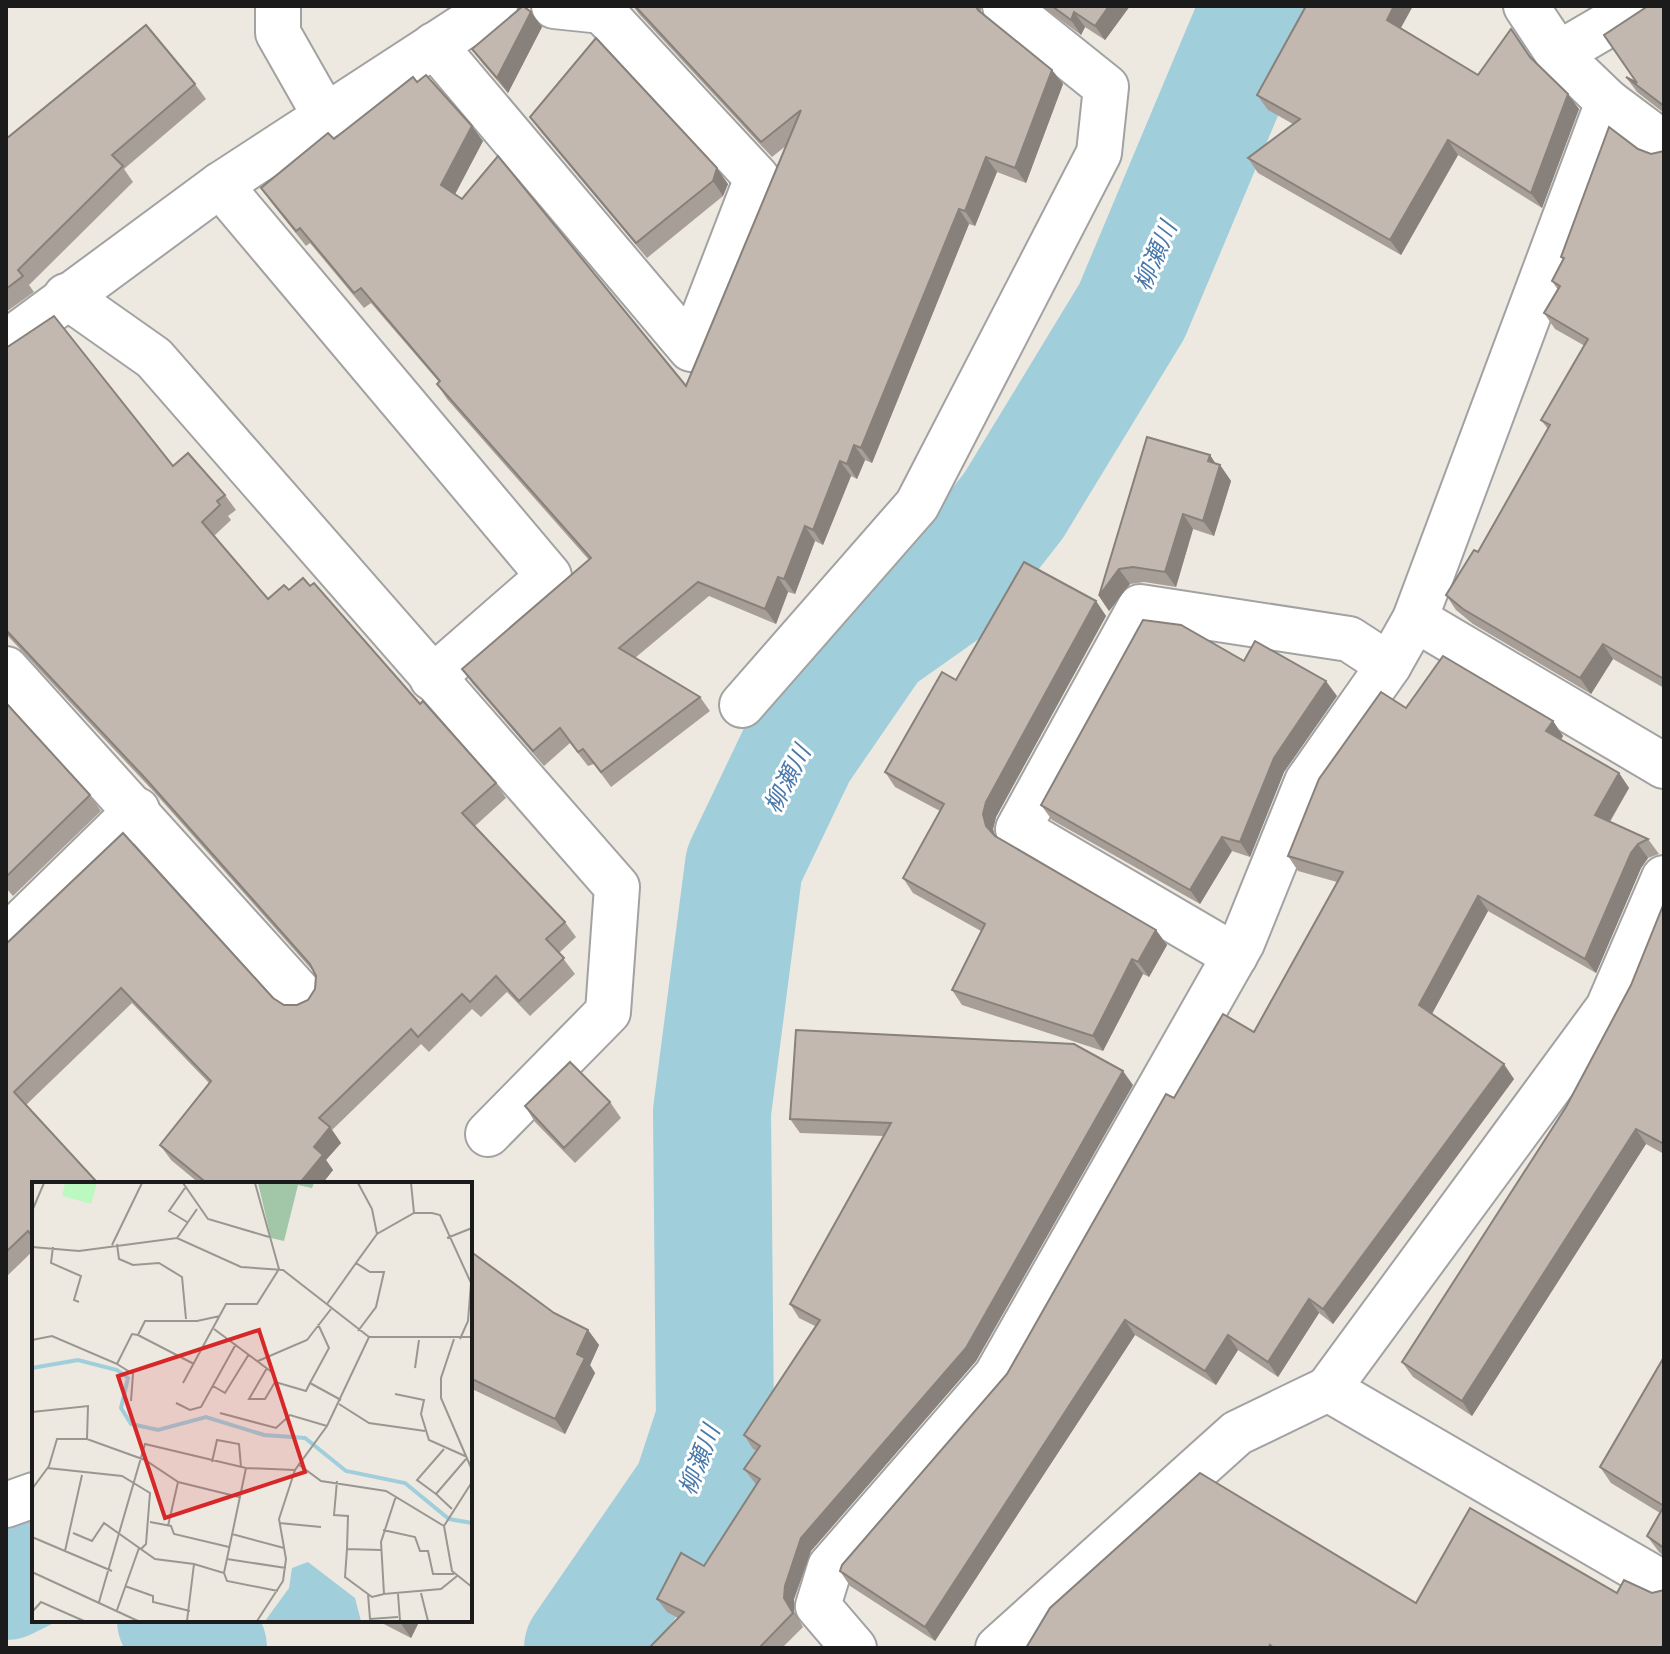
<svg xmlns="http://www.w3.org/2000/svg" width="1670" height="1654" font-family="Montserrat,'Noto Sans JP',sans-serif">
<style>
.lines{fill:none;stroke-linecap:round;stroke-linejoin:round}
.river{stroke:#a1cedb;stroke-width:118}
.minor-casing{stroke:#a2a2a2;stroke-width:48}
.tertiary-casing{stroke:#a2a2a2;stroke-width:48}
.minor{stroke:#fff;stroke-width:44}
.tertiary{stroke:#fff;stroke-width:44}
.wall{fill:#a79e97}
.shaded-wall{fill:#88817b}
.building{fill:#c2b8b0;stroke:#88817b;stroke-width:2}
.labels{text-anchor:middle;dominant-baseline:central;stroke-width:6;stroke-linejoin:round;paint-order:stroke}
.water-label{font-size:24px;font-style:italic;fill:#4979aa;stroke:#fff}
.inset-river{fill:none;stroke:#a1cedb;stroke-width:4}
.inset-road{fill:none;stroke:#999792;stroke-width:2}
.view{fill:#d62828;fill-opacity:0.15;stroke:#d62828;stroke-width:4}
.inset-edge{fill:none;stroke:#1b1b1b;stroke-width:4}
</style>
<rect width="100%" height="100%" fill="#ede9e1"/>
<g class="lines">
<g class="river">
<polyline points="6,1581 34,1567"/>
<polyline points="176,1620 208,1648"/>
<polyline points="583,1648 692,1490 715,1420 712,1112 744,865 798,752 875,640 950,587 1014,505 1132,311 1260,6"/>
</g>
<g class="minor-casing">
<g id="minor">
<polyline points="278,6 278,33 324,114"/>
<polyline points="554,6 602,11 606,6"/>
<polyline points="434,45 691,349 757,178 602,11"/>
<polyline points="1558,54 1640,6"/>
<polyline points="220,185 549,576 432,678"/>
<polyline points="66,296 154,358 617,887 608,1012 488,1134"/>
<polyline points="6,343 220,185 495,6"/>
<polyline points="1415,619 1664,766"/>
<polyline points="6,669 302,996"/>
<polyline points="742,705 917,505 1099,153 1106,87 1005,6"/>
<polyline points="6,938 137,810"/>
<polyline points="1235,956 1018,829 1140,607 1349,639 1389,665"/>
<polyline points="1328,1389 1608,1008 1664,878"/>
<polyline points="6,1505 34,1495"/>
<polyline points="854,1648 818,1606 830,1567 996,1376 1242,943 1307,782 1389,665 1415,619 1608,102"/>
<polyline points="998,1648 1237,1433 1328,1389 1664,1584"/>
</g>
</g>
<g class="tertiary-casing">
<polyline id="tertiary" points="1526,6 1558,54 1608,102 1664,144"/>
</g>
<use href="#minor" class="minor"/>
<use href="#tertiary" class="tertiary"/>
</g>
<g class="wall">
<polygon points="633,6 981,6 981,12 1052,70 1063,84 1026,183 997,172 975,226 969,224 872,463 865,460 857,479 851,476 823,545 815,541 795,594 788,592 776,624 709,596 635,658 700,697 710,711 611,787 594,764 588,766 570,743 544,766 472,683 462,669 589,560 447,399 437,384 439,382 371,303 364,308 310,243 306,246 271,202 261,188 417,82 483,141 455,194 686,386 787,145 772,157 639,14"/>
<polygon points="1042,6 1130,6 1105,40 1085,27 1081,35"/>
<polygon points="1664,6 1664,113 1637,92 1626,77 1637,83"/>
<polygon points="531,12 542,27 508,93 483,64 472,49"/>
<polygon points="1401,28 1478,75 1530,57 1579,109 1542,208 1458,155 1401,255 1258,173 1248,158 1293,124 1268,110 1257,95"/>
<polygon points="195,84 206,99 124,169 133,182 29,285 34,292 6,312 6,139"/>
<polygon points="530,117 728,184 723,196 647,258 541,132"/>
<polygon points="1638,149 1651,154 1664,151 1664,688 1613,659 1591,694 1473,624 1456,610 1446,595 1478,552 1548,429 1541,420 1585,346 1555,329 1544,313 1558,290 1552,281 1563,260 1561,257"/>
<polygon points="6,348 173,466 225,495 236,510 228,516 231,520 214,536 268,599 289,590 420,704 496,783 506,798 475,826 565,922 576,937 559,953 575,974 530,1016 507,992 481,1017 472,1009 429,1052 421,1044 332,1130 341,1143 326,1160 333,1170 322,1184 200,1184 171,1160 160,1145 209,1083 132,1003 26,1105 98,1184 34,1184 34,1250 6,1277 6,944 273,998 284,1005 297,1005 308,1000 315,989 316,976 313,971 155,793 6,634"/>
<polygon points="1210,455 1216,464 1220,465 1231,481 1214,536 1193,529 1176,587 1144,582 1130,584 1109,611 1099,596"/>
<polygon points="1096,601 1106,616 996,817 993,829 995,836 1156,930 1167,945 1149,977 1143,974 1103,1051 962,1005 952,990 981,931 913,893 903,878 940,811 895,787 885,772 956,680"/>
<polygon points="1244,661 1337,696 1284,772 1250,857 1232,851 1200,904 1052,820 1041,805"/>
<polygon points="6,703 90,795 101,811 13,896 6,888"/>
<polygon points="1406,708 1553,721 1563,736 1561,740 1619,773 1629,788 1610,822 1648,839 1659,854 1648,858 1641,868 1596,973 1488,911 1432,1014 1514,1079 1333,1324 1319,1313 1278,1377 1238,1350 1216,1385 1135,1335 935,1641 850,1586 840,1571 1007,1374 1174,1098 1254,1032 1337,882 1298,871 1288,856"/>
<polygon points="1664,903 1664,1154 1646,1144 1472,1416 1413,1377 1402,1362 1566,1107 1631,985"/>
<polygon points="1133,1085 976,1361 811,1551 794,1599 794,1612 803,1627 782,1648 649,1648 678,1618 667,1612 657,1599 704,1566 757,1485 754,1482 744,1469 757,1451 753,1449 744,1435 815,1326 799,1318 790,1304 884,1136 800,1133 790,1119"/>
<polygon points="610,1102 621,1118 575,1163 535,1122 525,1106"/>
<polygon points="470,1251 554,1313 588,1330 599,1345 590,1365 595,1373 565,1434 470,1388"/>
<polygon points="1664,1357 1664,1556 1659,1552 1647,1536 1660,1513 1611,1483 1600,1467"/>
<polygon points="376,1620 420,1620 411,1638"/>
</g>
<g class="shaded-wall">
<polygon points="1109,6 1130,6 1105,40 1095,26"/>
<polygon points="1394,6 1413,6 1397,35 1387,20"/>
<polygon points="531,12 542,27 508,93 497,78"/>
<polygon points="1074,12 1085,27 1081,35 1071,20"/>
<polygon points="1052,70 1063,84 1026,183 1015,168"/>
<polygon points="1568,94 1579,109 1542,208 1531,193"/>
<polygon points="472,126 483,141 452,200 441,185"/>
<polygon points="1448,140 1458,155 1401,255 1390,240"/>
<polygon points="986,157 997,172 975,226 965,211"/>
<polygon points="717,168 728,184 723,196 713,181"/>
<polygon points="959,209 969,224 872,463 861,448"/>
<polygon points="854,445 865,460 857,479 847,464"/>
<polygon points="1210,455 1219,469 1220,465 1231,481 1214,536 1203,521 1208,461"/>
<polygon points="840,461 851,476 823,545 813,530"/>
<polygon points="1183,514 1193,529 1176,587 1165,572"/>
<polygon points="805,526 815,541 795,594 784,579"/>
<polygon points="1119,569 1130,584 1109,611 1099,596"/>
<polygon points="778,577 788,592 776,624 765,609"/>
<polygon points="1096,601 1106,616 996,817 993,829 996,841 986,826 983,814 986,802"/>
<polygon points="1603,644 1613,659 1591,694 1580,678"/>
<polygon points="1326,681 1337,696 1284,772 1250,857 1240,842 1274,758"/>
<polygon points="1553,721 1563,736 1556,746 1546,731"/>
<polygon points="1619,773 1629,788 1605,829 1595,815"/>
<polygon points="1222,837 1232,851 1200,904 1190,890"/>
<polygon points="1638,844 1648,858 1641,868 1596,973 1585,959 1631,853"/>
<polygon points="1478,896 1488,911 1429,1019 1419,1005"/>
<polygon points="1156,930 1167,945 1149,977 1138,962"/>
<polygon points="1132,959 1143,974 1103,1051 1093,1036"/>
<polygon points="1504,1064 1514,1079 1333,1324 1323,1309"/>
<polygon points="1123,1071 1133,1085 976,1361 811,1551 794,1599 794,1612 803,1627 784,1598 785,1586 801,1538"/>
<polygon points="330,1127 341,1143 326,1160 333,1170 322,1184 299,1184 314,1147"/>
<polygon points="1636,1129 1646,1144 1472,1416 1462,1401"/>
<polygon points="1309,1299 1319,1313 1278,1377 1268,1362"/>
<polygon points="1125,1320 1135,1335 935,1641 925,1627"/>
<polygon points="588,1330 599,1345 590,1365 595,1373 565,1434 555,1419 577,1354"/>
<polygon points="1228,1335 1238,1350 1216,1385 1205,1371"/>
<polygon points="401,1620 420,1620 411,1638 400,1622"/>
</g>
<g class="building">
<polygon points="523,6 531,12 497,78 472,49"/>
<polygon points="635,6 976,6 978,10 1052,70 1015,168 986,157 965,211 959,209 861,448 854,445 847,464 840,461 813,530 805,526 784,579 778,577 765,609 698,582 619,648 700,697 601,772 583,749 578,752 560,728 533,751 462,669 591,558 437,384 440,381 361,288 354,293 300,228 296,231 261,188 328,133 334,139 413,77 417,82 426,75 472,126 441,185 462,199 498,156 686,386 801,110 761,142"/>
<polygon points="1052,6 1109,6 1095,26 1074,12 1071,20"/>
<polygon points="1306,6 1394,6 1387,20 1478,75 1511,29 1530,57 1568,94 1531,193 1448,140 1390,240 1248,158 1300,119 1257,95"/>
<polygon points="1648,6 1664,6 1664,106 1626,77 1637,83 1604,35"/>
<polygon points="146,25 195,84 112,155 123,166 18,270 23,276 6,289 6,139"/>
<polygon points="596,38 717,168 713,181 636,243 530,117"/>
<polygon points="1609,127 1638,149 1651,154 1664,151 1664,679 1603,644 1580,678 1463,609 1446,595 1474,550 1478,552 1550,425 1541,420 1588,339 1544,313 1560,286 1552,281 1564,258 1561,257"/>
<polygon points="54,316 173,466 188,453 225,495 217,501 220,505 202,522 268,599 284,585 289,590 303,578 310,586 314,583 420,704 423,701 496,783 462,813 565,922 546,939 564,958 519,1001 496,976 470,1002 462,994 418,1037 411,1029 319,1118 330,1127 314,1147 323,1155 299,1184 208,1184 160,1145 211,1081 121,988 14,1092 95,1180 91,1184 34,1184 34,1236 33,1237 28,1231 6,1252 6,944 123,833 273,998 284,1005 297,1005 308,1000 315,989 316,976 310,964 145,778 6,630 6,348"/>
<polygon points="1147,437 1210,455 1208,461 1220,465 1203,521 1183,514 1165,572 1133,567 1119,569 1099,596"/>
<polygon points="1024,562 1096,601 986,802 983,814 986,826 995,836 1156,930 1138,962 1132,959 1093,1036 952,990 985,924 903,878 944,804 885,772 942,672 956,680"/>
<polygon points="1143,620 1181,625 1244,661 1255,641 1326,681 1274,758 1240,842 1222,837 1190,890 1041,805"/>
<polygon points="1443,656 1553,721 1546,731 1619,773 1595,815 1648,839 1638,844 1631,853 1585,959 1478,896 1419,1005 1504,1064 1323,1309 1309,1299 1268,1362 1228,1335 1205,1371 1125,1320 925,1627 840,1571 842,1565 1007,1374 1166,1094 1174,1098 1223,1014 1254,1032 1343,872 1288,856 1319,779 1381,692 1406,708"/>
<polygon points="6,703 90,795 6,877"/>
<polygon points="1664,903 1664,1144 1636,1129 1462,1401 1402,1362 1566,1107 1631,985"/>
<polygon points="796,1030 1074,1044 1123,1071 966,1348 801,1538 785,1586 784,1598 793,1613 759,1648 649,1648 684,1612 657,1599 681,1553 704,1566 760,1479 744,1469 760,1446 744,1435 820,1320 790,1304 891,1123 790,1119"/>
<polygon points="570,1062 610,1102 564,1148 525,1106"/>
<polygon points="470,1251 554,1313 588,1330 577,1354 585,1358 555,1419 470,1378"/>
<polygon points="1664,1357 1664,1548 1647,1536 1664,1506 1600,1467"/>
<polygon points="1200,1473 1416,1603 1470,1508 1617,1593 1624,1580 1652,1593 1664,1590 1664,1648 1274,1648 1270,1645 1268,1648 1026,1648 1050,1608"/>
</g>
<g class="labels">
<g class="water-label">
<text transform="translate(1155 256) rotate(-67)">柳瀬川</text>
<text transform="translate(787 779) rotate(-63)">柳瀬川</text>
<text transform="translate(699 1460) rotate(-69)">柳瀬川</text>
</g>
</g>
<g transform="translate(32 1182)">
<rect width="440" height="440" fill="#ede9e1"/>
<path d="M226,1h56l-2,5 -14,-3 -14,56 -13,-3z" fill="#a2c6a8"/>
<path d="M33,1h32l-6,21 -29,-8z" fill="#bcf9c1"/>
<path d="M276,380l47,36 6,23h-96l24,-33 3,-20z" fill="#a1cedb"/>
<path class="inset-river" d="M0,186l46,-8 39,10 11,8 -7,30 10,16 27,6 48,-13 58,18 41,3 41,33 59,12 44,36 23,4"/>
<path class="inset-road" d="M151,1l25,36 61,18M326,1l14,26 5,25M379,1l3,30M153,6l-16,23 18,11M0,29l12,-28M145,56l20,-29M415,56l25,-10M85,62l2,15 14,6 26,-2 23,14 4,42M80,63l30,-62M0,65l47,4 98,-13 64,29 42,3 86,67M21,65l-2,16 30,13 -7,24 5,2M295,122l29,-41M182,147l59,44 2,9 31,9 4,-8 31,17M326,149l18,-24 8,-35h-14l-14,-9 21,-29 37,-21h18l8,2 31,68 -3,38 -8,18M106,153l7,-14h52l23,-5M422,157l-13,39v20l31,72M0,158l20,-4 65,28 15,-30 6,1 56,29M226,179l49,-21 24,-31M85,182l16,10 -2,27M235,186l-18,31h16l10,-17M383,186l4,-28M151,201l43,-79h31l22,-35 -24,-86M278,201l19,-35 -11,-24M181,204l12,7 24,-39M363,212l29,6 -3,14 8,26 36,16M144,221l14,7 11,-3 35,-63M307,222l30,19 56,8M0,230l56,-6 -1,33M188,231l56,15 14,-13 37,11M180,280l5,-22 22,4 2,23M266,282l23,17 65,10 58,35M15,286l75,8 28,17 -4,51 -5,5M305,299l-3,34 14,1 -1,33M146,300l61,15M440,300l-28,44 8,45 20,16M0,307l17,-23 8,-27h30l58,21 33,22 -10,44M404,312l-19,-14 27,-31M364,314l-15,46 3,52 57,-5 16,-13M420,327l-16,-15 30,-35M118,340l21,4 3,8 55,13M247,341l42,4M351,348l32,7 5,14h8l5,23h21M41,351l19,8 12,-18 51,36 39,5 30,9 3,8 51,10M200,352l52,14M0,355l80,34M349,368l-34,-1 -2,28 27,20 12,-3M33,369l17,-76M195,377l59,9M0,390l106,49M192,391l22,-105M93,404l28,10v6l37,9M389,411l7,28M336,412l2,25 28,-2M366,412l2,27M67,420l46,-158 101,24 49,2M85,428l22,-62M0,430l9,-10 43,19M155,439l7,-57M225,439l26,-40 3,-22 -7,-40 16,-49 32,-44 42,-89h103"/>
<path class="view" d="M227,148l46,142 -140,46 -47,-142z"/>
<rect width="440" height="440" class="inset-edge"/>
</g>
<rect width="1670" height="1654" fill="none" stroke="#1b1b1b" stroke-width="16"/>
</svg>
